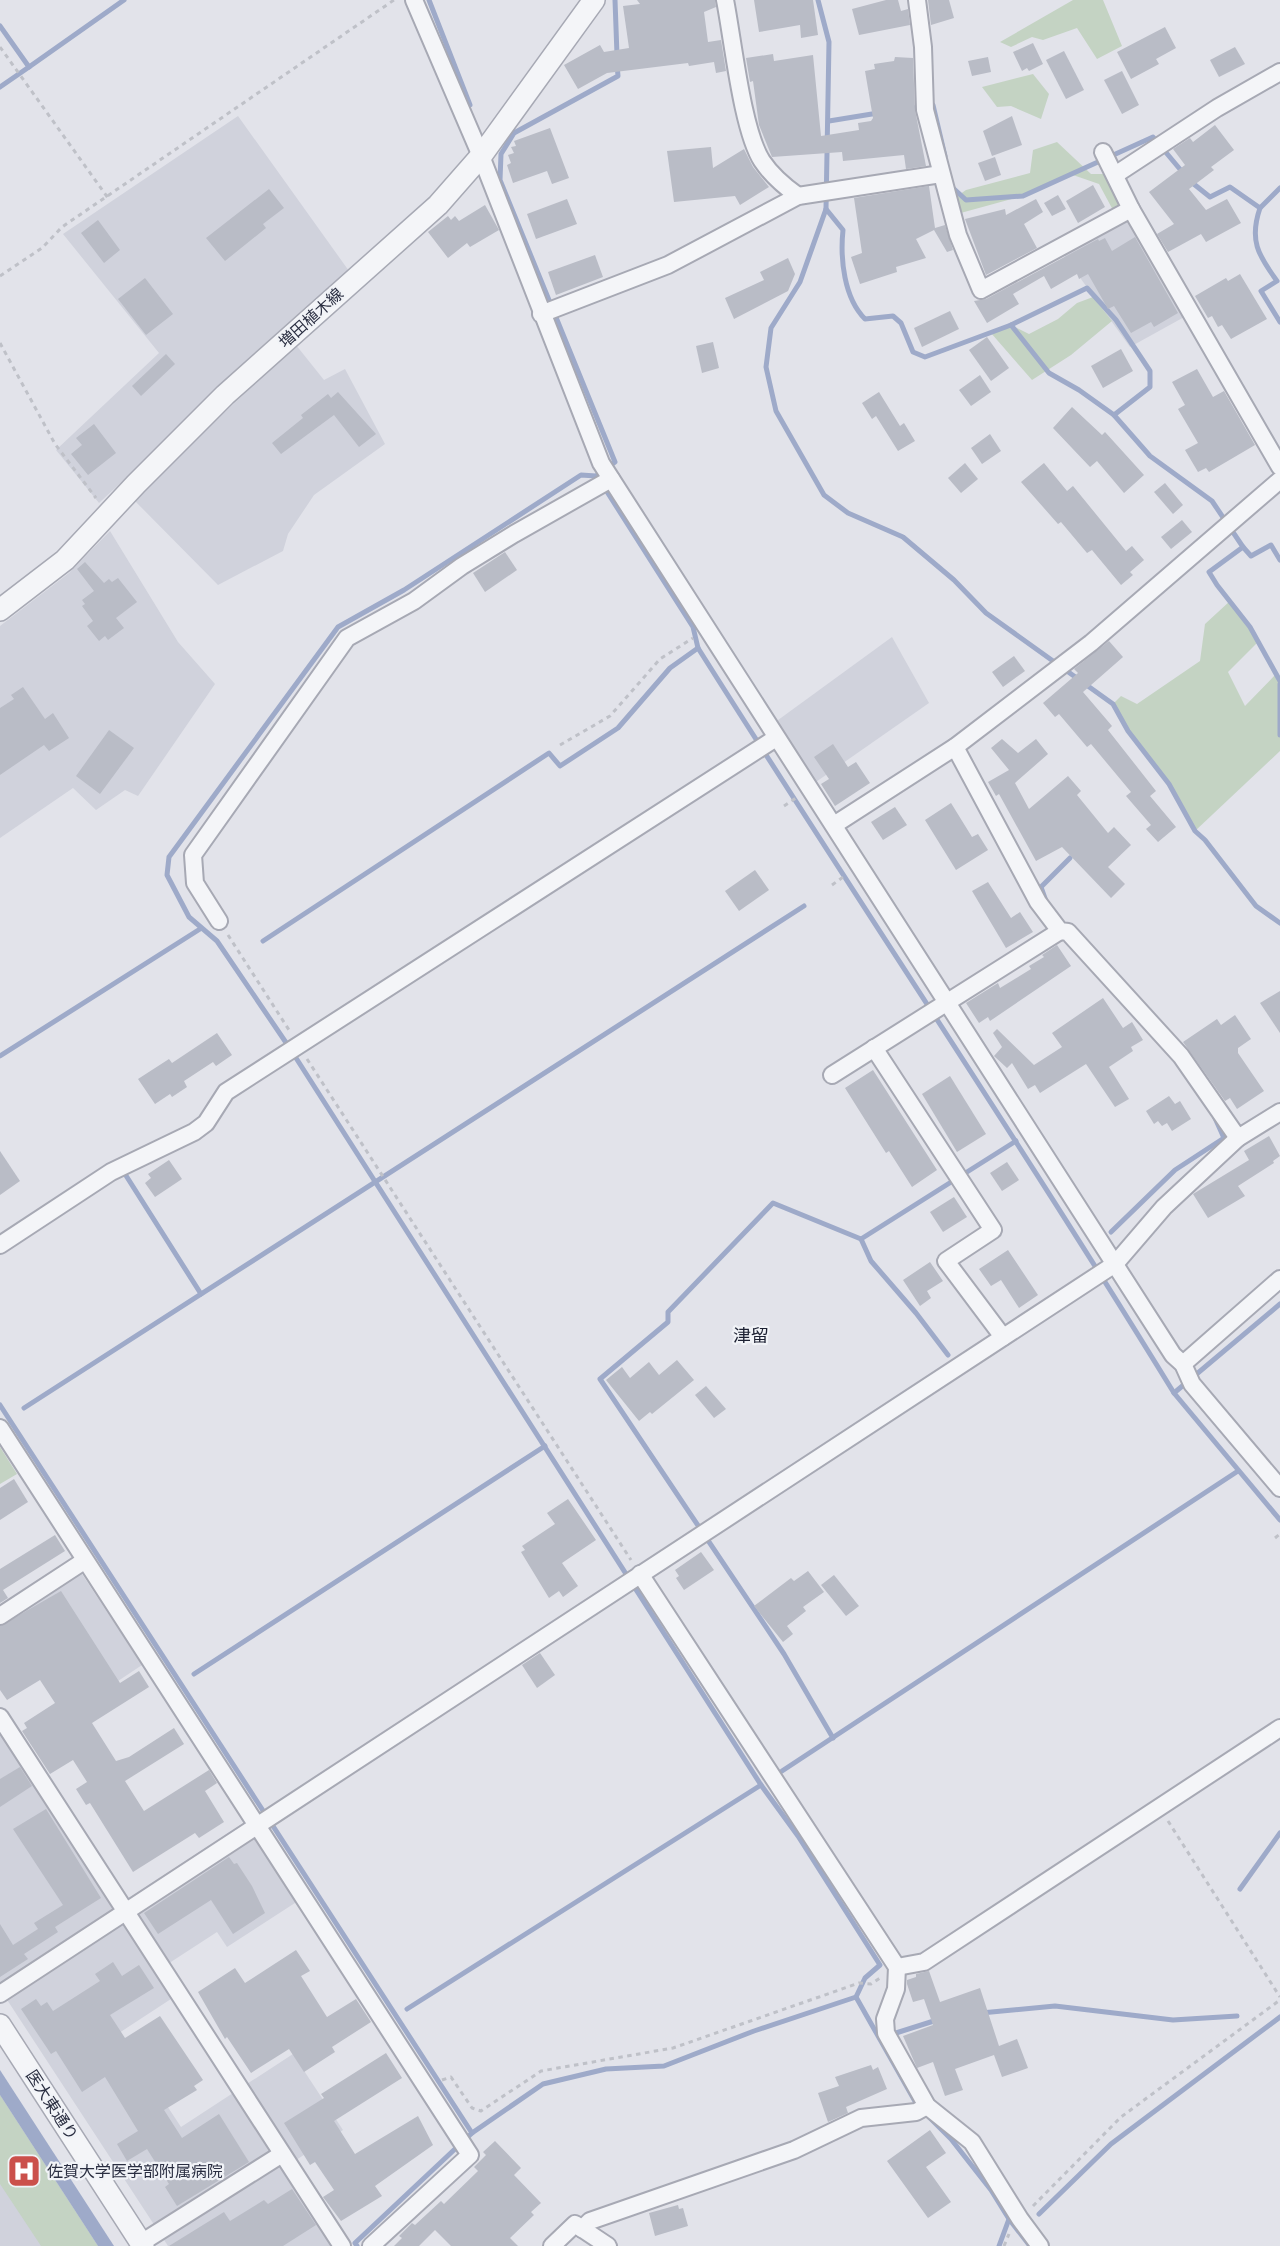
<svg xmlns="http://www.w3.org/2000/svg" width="1280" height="2246" font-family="Raleway,'Noto Sans JP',sans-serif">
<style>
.built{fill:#d0d2dc}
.green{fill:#c4d3c3}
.water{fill:#9eaac9}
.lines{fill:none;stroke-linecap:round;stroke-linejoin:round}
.stream{stroke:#9eaac9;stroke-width:5}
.building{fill:#b9bcc6}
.minor-casing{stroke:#a7a9b4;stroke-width:20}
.tertiary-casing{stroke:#a7a9b4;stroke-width:24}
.path{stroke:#bfc1c8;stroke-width:3;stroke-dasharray:4.5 4.5;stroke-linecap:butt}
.minor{stroke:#f4f5f8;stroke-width:16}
.tertiary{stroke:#f4f5f8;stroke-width:21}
.labels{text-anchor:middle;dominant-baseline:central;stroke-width:4.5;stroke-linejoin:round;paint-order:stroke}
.street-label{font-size:16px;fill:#2a2e41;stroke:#f1f3f7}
.poi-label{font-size:16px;fill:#2a2e41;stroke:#f1f3f7;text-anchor:start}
.neighbourhood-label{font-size:18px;fill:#1c2032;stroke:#f1f3f7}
</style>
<rect width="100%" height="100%" fill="#e2e3ea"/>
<g class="built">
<polygon points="238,116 349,271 99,503 56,450 159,353 63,234"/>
<polygon points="1127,217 1186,316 1130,347 1063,254"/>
<polygon points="296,345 324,380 345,369 385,444 314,495 288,534 283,551 218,585 133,499"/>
<polygon points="110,531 178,642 215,684 138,796 125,790 96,810 73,788 0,838 0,626 69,573"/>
<polygon points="892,637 929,703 813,784 774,723"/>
<polygon points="80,1571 142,1665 85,1703 23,1608"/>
<polygon points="0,1731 114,1908 245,1822 298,1901 227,1947 217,1932 157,1971 174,1997 119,2033 181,2127 293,2054 343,2130 285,2167 336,2246 168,2246 0,1989"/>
<polygon points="0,2095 98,2246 0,2246"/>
</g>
<g class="green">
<polygon points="1073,0 1103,0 1122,46 1097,59 1077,28 1043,40 1032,37 1011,47 1000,42"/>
<polygon points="1033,74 1049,94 1041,119 1011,106 997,107 982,87"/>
<polygon points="1057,142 1091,174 1110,174 1124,205 1114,212 1099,184 1073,175 1023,196 957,214 953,199 966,190 1030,173 1033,150"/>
<polygon points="1093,297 1112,321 1071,355 1032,380 991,333 1011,325 1029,334 1058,319 1077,303"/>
<polygon points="1230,601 1258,642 1228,672 1245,706 1276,674 1280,681 1280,751 1195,831 1169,784 1128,731 1113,704 1121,696 1137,704 1200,661 1205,624"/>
<polygon points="0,1447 17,1474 0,1484"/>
<polygon points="0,2095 98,2246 41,2246 0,2184"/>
</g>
<polygon class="water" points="0,2070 114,2246 98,2246 0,2095"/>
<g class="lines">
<g class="stream">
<polyline points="429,0 470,105"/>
<polyline points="615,0 617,55"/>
<polyline points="818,0 829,42 826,209 800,282 771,328 766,367 776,411 824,495 848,513 903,537 954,580 986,613 1113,704 1128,731 1169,784 1195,831 1205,840 1256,906 1280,923"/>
<polyline points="0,26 29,67 124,0"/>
<polyline points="0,87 29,67"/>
<polyline points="908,109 933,105 945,156"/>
<polyline points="829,121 878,113"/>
<polyline points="1190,181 1210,197 1230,187 1260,208 1280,188"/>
<polyline points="953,188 966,200 1023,196 1153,137 1184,174"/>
<path d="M1260,208c-11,32 -2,47 17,73l-16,10 19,31"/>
<path d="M826,209l17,21c-3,29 1,68 22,89l28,-3 8,7 12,29 12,5 86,-32 38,48 30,17 35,25 36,41 62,45 31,46 -34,25 8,13 33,42 30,54"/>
<polyline points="1011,325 1087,288 1116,320 1150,371 1150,387 1114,415"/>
<path d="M604,487l89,140 5,21c157,249 322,494 476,745"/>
<polyline points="1243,547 1251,556 1271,545 1280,560"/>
<polyline points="1280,684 1280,735"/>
<polyline points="1046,901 1041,887 1070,858"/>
<polyline points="263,941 549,753 560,766 618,728 670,668 698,648"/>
<polyline points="0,1056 200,929"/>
<polyline points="125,1174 201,1294"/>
<polyline points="1111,1232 1175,1170 1224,1138 1215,1118"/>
<polyline points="861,1239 871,1261 916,1313 948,1355"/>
<polyline points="1280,1304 1174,1393 1280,1520"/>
<polyline points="0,1405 472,2133"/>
<polyline points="24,1408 804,906"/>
<polyline points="194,1674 545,1446"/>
<polyline points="833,1738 784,1654 600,1379 668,1322 668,1312 773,1203 861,1239 1016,1141"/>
<polyline points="782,1771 1238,1471"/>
<polyline points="1240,1889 1280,1833"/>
<polyline points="856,1997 916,2103"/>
<polyline points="407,2009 761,1785"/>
<polyline points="981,2013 1055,2006 1173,2020 1237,2016"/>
<polyline points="896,2033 937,2020"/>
<polyline points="924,2112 951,2139 991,2190 1009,2219 999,2246"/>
<polyline points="1039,2214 1111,2144 1280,2017"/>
<polyline points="1009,2219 1030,2246"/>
<polyline points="357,2246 355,2243 472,2133 543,2084 606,2069 664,2066 754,2031 856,1997 865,1978 880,1965 798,1836 761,1785 289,1047 217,941 189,917 167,875 169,857 338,627 404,590 581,475 596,476 615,462 500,180 501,154 514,133 618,76 617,64"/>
</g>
</g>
<g class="building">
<polygon points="637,0 715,0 716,7 704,12 708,42 721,40 726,71 716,73 714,62 689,66 688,63 607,73 578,89 564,65 600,45 604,52 629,48 623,6 640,4"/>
<polygon points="754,0 813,0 818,35 801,38 800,25 759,32"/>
<polygon points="886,0 898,0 901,11 908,9 910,25 859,35 852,9"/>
<polygon points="928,0 949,0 954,18 931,25"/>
<polygon points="1165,27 1176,48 1156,59 1159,64 1131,79 1117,52"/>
<polygon points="1033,43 1043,64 1029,71 1027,68 1022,71 1013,52"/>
<polygon points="1235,47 1245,64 1219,77 1210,60"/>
<polygon points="1064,51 1084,90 1066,99 1046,60"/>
<polygon points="773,54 774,61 813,55 821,136 859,130 858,123 871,121 873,118 865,71 875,69 874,64 894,61 895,57 913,58 915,110 926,166 906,169 904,155 843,161 842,152 772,157 759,125 753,81 750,82 746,58"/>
<polygon points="988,57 991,72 972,76 968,61"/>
<polygon points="1122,71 1139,105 1122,114 1104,80"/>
<polygon points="1012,116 1022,145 992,156 983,131"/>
<polygon points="1215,125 1234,150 1211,167 1214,170 1189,189 1206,210 1227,199 1241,223 1206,242 1201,234 1168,252 1157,234 1174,224 1149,192 1185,165 1173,149 1190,138 1193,142"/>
<polygon points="550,128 569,178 552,184 547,171 513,183 507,165 511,163 508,155 514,153 511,147 516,146 514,141"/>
<polygon points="711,147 713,168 744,149 753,167 769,187 740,205 735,196 674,202 667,151"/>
<polygon points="995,157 1001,175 985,181 978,163"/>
<polygon points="1093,185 1105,207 1078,223 1066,201"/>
<polygon points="929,186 935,228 945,225 953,250 947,252 934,230 916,239 926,258 896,267 897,272 860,284 851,257 862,253 854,198"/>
<polygon points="269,189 284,208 263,224 266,228 225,261 206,238"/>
<polygon points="1058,195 1066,209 1052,216 1044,203"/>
<polygon points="567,199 577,224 536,239 527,214"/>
<polygon points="1036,199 1043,212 1024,224 1037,248 986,275 965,219 1005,209 1006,215"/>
<polygon points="485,205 499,230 470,247 467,243 448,258 428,232 448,216 451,220 455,216 459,221"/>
<polygon points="98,220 120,250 104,263 81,233"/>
<polygon points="1135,237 1178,313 1154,327 1151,322 1131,333 1114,306 1108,309 1088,274 1079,279 1077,274 1051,289 1044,276 1013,294 1019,304 987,323 974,301 986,299 1098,239 1099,241 1105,238 1112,251"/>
<polygon points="595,255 603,277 556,295 548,272"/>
<polygon points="788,258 795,274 788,291 734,319 725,298 764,280 760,272"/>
<polygon points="1240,274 1267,319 1231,339 1222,325 1218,327 1212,316 1208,318 1195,296 1226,278 1228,281"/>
<polygon points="145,278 173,314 146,335 118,299"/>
<polygon points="950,311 959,329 922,347 914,328"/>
<polygon points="987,337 1009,368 991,381 969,350"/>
<polygon points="713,342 719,368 702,373 696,346"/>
<polygon points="1121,349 1133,371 1103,388 1091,366"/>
<polygon points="166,354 175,364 141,396 132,386"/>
<polygon points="1197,369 1213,397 1224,391 1255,445 1209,472 1206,468 1198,472 1185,450 1198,443 1178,409 1185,405 1172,382"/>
<polygon points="980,375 991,392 971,406 959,390"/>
<polygon points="338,392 376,434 359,447 334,415 281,454 272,443 303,418 301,415 328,394 331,398"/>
<polygon points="879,392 900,426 904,423 915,441 898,451 876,416 872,419 862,403"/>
<polygon points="1072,407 1102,435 1105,432 1144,475 1124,493 1097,461 1090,467 1053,428"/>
<polygon points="94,424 116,453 88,475 71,454 82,445 76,438"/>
<polygon points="990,434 1001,451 982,464 971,448"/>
<polygon points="965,463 978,479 961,493 948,478"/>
<polygon points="1044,463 1067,491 1073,486 1126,551 1132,546 1144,560 1130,572 1133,575 1121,585 1092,550 1087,553 1061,522 1058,524 1021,482"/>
<polygon points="1165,483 1183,505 1173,514 1154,492"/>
<polygon points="1182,520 1192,532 1171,549 1161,537"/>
<polygon points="505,552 517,570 485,592 473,573"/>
<polygon points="85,562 104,583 109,579 112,582 118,578 137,602 116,618 124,628 108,640 105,636 99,641 87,626 93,621 82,606 85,604 82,600 94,591 77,569"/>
<polygon points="1109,641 1123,657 1083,692 1112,726 1108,730 1156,791 1150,796 1176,827 1158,842 1146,829 1151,825 1126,796 1131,792 1091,744 1087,747 1059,714 1055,717 1043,703 1078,673 1074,669"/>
<polygon points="1014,656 1025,671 1003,687 992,672"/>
<polygon points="23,687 45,719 53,713 69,738 49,751 44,745 0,775 0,708 14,699 11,695"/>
<polygon points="109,730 134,748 100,794 76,776"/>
<polygon points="1002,739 1018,753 1036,739 1048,754 1015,783 1029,809 1068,776 1081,791 1077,795 1108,833 1114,827 1131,845 1108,867 1125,884 1111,898 1062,847 1036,861 999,794 996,796 988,782 1009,770 991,748"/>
<polygon points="833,744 848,767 856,762 870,783 835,806 821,784 829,779 814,757"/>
<polygon points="951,803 972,837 978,834 988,850 956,870 925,820"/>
<polygon points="895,807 907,825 883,840 871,822"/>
<polygon points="755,870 769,890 739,911 725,891"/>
<polygon points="988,882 1011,918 1020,912 1033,932 1006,948 972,891"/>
<polygon points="1057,945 1071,966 990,1021 988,1017 979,1023 966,1003 998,983 1000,988 1031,969 1029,966 1044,957 1042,955"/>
<polygon points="1280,991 1280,1033 1260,1003"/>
<polygon points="1103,998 1123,1028 1132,1022 1143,1040 1131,1047 1133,1051 1109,1067 1129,1099 1115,1107 1086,1064 1040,1093 1035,1085 1028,1089 1012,1063 1007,1068 994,1056 1002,1047 993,1033 997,1029 1034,1065 1062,1047 1052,1033"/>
<polygon points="1235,1015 1251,1039 1238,1048 1238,1053 1264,1091 1237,1109 1230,1098 1225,1101 1183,1042 1217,1019 1221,1025"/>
<polygon points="217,1033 232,1055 216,1066 213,1062 184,1081 187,1087 172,1097 170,1094 155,1104 138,1079 169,1059 172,1063"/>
<polygon points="873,1070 937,1170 912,1187 889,1151 886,1153 845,1088"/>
<polygon points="950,1076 986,1134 957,1152 922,1094"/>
<polygon points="1169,1096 1175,1104 1180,1101 1191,1119 1172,1131 1167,1123 1162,1126 1158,1121 1154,1124 1146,1111"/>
<polygon points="1269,1136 1280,1156 1273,1161 1274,1163 1238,1186 1245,1196 1208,1218 1193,1194 1249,1160 1244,1151"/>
<polygon points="0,1151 20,1181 0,1195"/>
<polygon points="169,1160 182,1179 155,1197 145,1183 151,1178 148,1174"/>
<polygon points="1007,1162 1019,1180 1002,1191 990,1173"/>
<polygon points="954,1197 967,1217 943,1232 930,1212"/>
<polygon points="1008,1250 1038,1295 1019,1308 1001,1280 991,1286 979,1269"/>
<polygon points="930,1262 943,1281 927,1291 931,1298 920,1306 903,1280"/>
<polygon points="677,1360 694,1380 652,1414 650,1412 639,1421 606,1380 622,1367 630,1378 649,1362 659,1375"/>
<polygon points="706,1386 726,1409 714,1418 695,1395"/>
<polygon points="14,1479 28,1502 0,1520 0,1488"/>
<polygon points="568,1499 596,1540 562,1563 578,1586 563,1597 559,1591 549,1598 521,1552 525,1550 522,1546 555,1524 547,1513"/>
<polygon points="55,1535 65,1551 3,1590 8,1598 0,1603 0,1569"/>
<polygon points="701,1552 714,1570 684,1590 676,1578 679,1576 675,1570"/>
<polygon points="808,1571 824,1592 803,1607 806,1611 787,1626 793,1634 783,1642 754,1606 791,1578 794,1581"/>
<polygon points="834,1575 859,1606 846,1616 821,1585"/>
<polygon points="61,1591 120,1683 139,1671 149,1687 92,1723 116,1761 129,1757 174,1728 184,1744 125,1781 144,1811 209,1770 217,1783 205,1791 224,1822 199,1838 195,1833 133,1872 90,1803 86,1805 76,1789 87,1782 73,1760 50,1774 22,1731 27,1728 24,1723 55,1703 40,1680 7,1700 0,1690 0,1626"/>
<polygon points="540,1653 555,1675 537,1688 522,1665"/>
<polygon points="20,1767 32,1786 0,1807 0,1779"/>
<polygon points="46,1809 101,1898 55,1927 58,1932 24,1954 28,1959 0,1977 0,1924 13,1945 38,1929 34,1923 63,1905 13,1829"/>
<polygon points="229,1857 234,1864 237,1863 252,1886 265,1913 233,1934 211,1900 158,1934 144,1913"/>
<polygon points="296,1950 310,1971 301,1976 327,2017 356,1999 371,2022 332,2047 335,2052 304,2072 289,2049 251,2073 227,2037 225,2039 198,1992 235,1968 245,1983"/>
<polygon points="113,1962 122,1976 139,1965 154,1988 110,2015 125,2038 160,2016 203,2080 194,2086 197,2090 164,2110 182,2138 219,2114 249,2162 177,2206 165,2187 169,2184 147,2149 127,2161 117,2144 138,2131 105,2077 82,2092 56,2051 51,2054 21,2009 36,1999 41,2006 47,2002 53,2011 100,1981 95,1974"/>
<polygon points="929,1971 940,2002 980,1988 999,2046 1017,2039 1028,2068 1002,2077 994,2055 955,2069 963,2090 945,2096 933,2062 917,2068 903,2036 933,2025 924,1999 913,2002 907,1984 907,1980 916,1977 916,1974"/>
<polygon points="386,2053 402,2078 334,2121 355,2154 418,2116 433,2145 375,2186 382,2196 341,2221 323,2197 334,2190 315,2162 310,2165 284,2123 324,2098 321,2094"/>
<polygon points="871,2065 873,2070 878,2067 887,2089 846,2107 848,2113 828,2122 818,2093 839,2086 835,2077"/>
<polygon points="930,2130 946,2153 926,2167 951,2202 928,2218 887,2161"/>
<polygon points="495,2141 521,2168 514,2175 541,2203 531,2212 534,2215 510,2238 518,2246 451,2246 435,2230 419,2246 394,2246 402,2238 399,2236 412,2223 415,2225 441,2201 444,2204 478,2171 474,2167 486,2155 483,2152"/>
<polygon points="292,2189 316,2225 283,2246 169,2246 224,2212 230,2221 264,2200 268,2204"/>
<polygon points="678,2205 679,2209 683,2208 688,2226 655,2236 649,2213"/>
</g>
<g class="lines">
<g class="minor-casing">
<g id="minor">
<polyline points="414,0 481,156 601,463 1173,1355 1183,1364 1192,1384 1280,1488"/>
<path d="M725,0c8,40 17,130 37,161 10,15 22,25 36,35"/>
<polyline points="917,0 923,47 925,110 958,235 981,290 1131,209 1280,467"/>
<polyline points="1103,152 1131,209"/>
<polyline points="1115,175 1217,108 1280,72"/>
<polyline points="541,314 668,265 798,196 941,174"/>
<polyline points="955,747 1038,902 1060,931 1068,932 1181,1056 1238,1138"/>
<polyline points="834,825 955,747 1091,643 1280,480"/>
<polyline points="219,921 195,883 193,855 347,638 414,601 462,566 514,534 611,479"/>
<polyline points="874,1048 993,1230 946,1261 1003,1337"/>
<polyline points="832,1075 1060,931"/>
<polyline points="0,1245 111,1172 194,1132 206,1123 226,1092 776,738"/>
<polyline points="1183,1364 1280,1279"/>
<polyline points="0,1428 470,2155 371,2246"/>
<polyline points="640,1574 897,1967 896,1989 885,2019 886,2033 927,2106 972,2142 1020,2219 1040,2246"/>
<polyline points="0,1616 84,1561"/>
<polyline points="0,1717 342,2246"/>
<polyline points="897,1967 924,1962 1280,1728"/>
<polyline points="0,1994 1115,1264 1164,1207 1238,1138 1280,1112"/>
<polyline points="582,2229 590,2221 794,2150 861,2118 916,2112 927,2106"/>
<polyline points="141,2243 282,2154"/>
<polyline points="552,2246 575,2224 608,2246"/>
</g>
</g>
<g class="tertiary-casing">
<g id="tertiary">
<polyline points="0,610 65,560 136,484 225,395 438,205 481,156 594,0"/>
<polyline points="0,2025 143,2246"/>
</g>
</g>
<g class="path">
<polyline points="0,47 108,198"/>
<polyline points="0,276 42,248 62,227 394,0"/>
<polyline points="0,343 55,444 96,498"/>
<polyline points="560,745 610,716 660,659 693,638"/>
<polyline points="784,806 796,798"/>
<polyline points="832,885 846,875"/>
<polyline points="228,935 289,1030"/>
<polyline points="307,1059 631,1560"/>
<polyline points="1275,1538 1280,1534"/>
<polyline points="1168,1821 1280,1997"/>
<polyline points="442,2080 451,2077 472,2108 481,2111 541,2071 673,2048 859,1983 871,1984 880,1978"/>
<polyline points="1033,2206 1121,2117 1280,2000"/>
<polyline points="1004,2246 1009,2234"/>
</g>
<use href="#minor" class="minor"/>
<use href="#tertiary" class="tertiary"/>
</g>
<defs>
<g id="hospital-square" transform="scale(1.725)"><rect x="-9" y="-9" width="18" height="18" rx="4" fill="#cb504b" stroke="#f1f3f7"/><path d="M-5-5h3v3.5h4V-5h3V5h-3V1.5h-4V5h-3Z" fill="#fff"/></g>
</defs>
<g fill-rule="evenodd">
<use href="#hospital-square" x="24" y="2171"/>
</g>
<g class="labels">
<g class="street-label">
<text transform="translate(311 318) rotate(-42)">増田植木線</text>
<text transform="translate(52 2105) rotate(57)">医大東通り</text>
</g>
<g class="poi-label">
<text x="47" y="2171">佐賀大学医学部附属病院</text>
</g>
<g class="neighbourhood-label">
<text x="751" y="1335">津留</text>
</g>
</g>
</svg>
